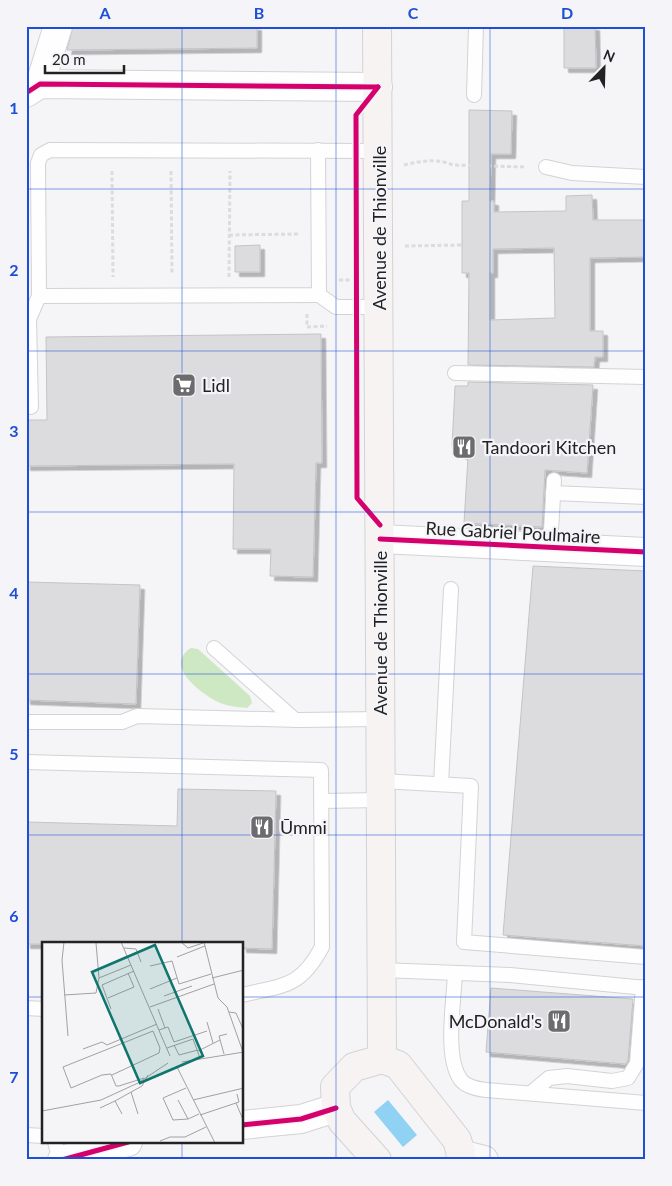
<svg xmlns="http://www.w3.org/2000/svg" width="672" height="1186" font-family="Lato,sans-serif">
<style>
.green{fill:#cde8c2}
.water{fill:#8fd2f4}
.building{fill:#dcdcdf;stroke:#c4c4c6;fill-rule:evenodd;filter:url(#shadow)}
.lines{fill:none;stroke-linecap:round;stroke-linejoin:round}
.lane-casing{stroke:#d3d3d5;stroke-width:16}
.street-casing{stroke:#d3d3d5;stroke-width:30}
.secondary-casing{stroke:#d3d3d5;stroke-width:30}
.primary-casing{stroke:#d3d3d5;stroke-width:30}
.path{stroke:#dcdcdd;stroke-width:3;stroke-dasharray:4 2.5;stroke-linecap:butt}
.lane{stroke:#fefefe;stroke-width:14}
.street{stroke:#fefefe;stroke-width:28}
.secondary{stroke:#faf8f8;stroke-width:28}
.primary{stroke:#f7f3f2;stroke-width:28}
.cycleway-casing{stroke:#f4f4f9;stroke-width:8}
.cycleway{stroke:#d6006c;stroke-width:5}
.grid{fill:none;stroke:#1d4ed8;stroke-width:1;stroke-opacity:0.55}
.labels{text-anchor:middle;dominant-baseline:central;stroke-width:4.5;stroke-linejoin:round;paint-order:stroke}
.street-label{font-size:18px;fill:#222223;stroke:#f4f4f9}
.poi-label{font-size:18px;fill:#222223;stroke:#f4f4f9;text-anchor:start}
.inset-road{fill:none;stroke:#a1a1a3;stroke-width:1}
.view{fill:#0f766e;fill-opacity:0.15;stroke:#0f766e;stroke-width:2.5}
.inset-edge{fill:none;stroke:#222223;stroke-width:2.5}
.neatline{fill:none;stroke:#1d4ed8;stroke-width:2}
.grid-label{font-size:16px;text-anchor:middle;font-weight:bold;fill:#1d4ed8}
</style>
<defs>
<filter id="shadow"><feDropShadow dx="4.5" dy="4.5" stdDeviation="0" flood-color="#0004"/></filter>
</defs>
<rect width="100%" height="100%" fill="#f5f5f8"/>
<path class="green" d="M191,648l7,1 52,47 2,7 -5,5c-10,-1 -22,-2 -31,-7 -18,-10 -52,-36 -25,-53z"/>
<polygon class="water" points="388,1100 417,1135 403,1147 374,1112"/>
<g class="building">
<polygon points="73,26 257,26 257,48 67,50"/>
<polygon points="564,26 595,26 596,68 564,68"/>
<path d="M469,110l43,1 -1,43h-20l-1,47h4v11l72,-1v-15l26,-1 1,25h53v37l-56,1v73h13v26h-8l-1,10 -126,-2 1,-92h-7v-72h7zM554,248l1,70 -65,2v-47h3v-24z"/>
<polygon points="260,245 260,272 235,272 235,246"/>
<polygon points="321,334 322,463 316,463 313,577 270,576 271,549 233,549 234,464 26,466 26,420 47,420 46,337"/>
<polygon points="468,382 593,385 587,473 545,470 542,527 464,523 468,457 458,453 452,446 455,386 468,386"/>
<polygon points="533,566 646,571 646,946 503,935"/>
<polygon points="26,582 140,585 136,704 26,700"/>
<polygon points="178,789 276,791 272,949 242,948 242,944 26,944 26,822 177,826"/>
<polygon points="491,988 633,999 628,1060 626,1064 486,1052"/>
</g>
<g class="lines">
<g class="lane-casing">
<g id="lane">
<polyline points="474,95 476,26"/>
<polyline points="546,167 572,173 646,177"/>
<polyline points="319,295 336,307 379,307"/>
<polyline points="39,296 319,295 318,150"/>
<polyline points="455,373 646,377"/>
<polyline points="31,407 29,319 39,296 38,163 41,155 50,150 378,151"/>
<polyline points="553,493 646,497"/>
<polyline points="550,547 554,480"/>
<polyline points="214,648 295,720"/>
<polyline points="26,722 122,722 137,716 300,720 380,719"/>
<path d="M26,762l295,8 1,177c-22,41 -38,38 -80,48"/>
<polyline points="381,781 471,786 464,942 646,957"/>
<polyline points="441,784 451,589"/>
<polyline points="322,801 381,800"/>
<polyline points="381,970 510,975 646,988"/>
<path d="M455,973c-1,28 -11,85 6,107 5,7 17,9 25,10l160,13"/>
<polyline points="26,1008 44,1009"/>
<polyline points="531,1093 549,1078 567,1076 612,1081 628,1078 637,1063 643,987"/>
<polyline points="26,1135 44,1136"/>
<polyline points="55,1142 60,1160"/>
</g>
</g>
<g class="street-casing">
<g id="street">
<polyline points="40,84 58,26"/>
<polyline points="26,93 40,84 378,87"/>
<polyline points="380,539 646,552"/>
<polyline points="242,1125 301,1119 336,1108"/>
<polyline points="62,1160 128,1142"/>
</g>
</g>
<g class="secondary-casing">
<polyline id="secondary" points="461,1154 484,1160"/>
</g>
<g class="primary-casing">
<g id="primary">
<polyline points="377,26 382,1059"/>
<polyline points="377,1160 342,1121 336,1108 335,1087 354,1067 382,1059 398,1065 457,1140 461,1154 460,1160"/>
</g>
</g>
<g class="path">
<path d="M404,165c17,-4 33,-7 49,0l73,2"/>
<polyline points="112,171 113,277"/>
<polyline points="171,171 172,275"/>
<polyline points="229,235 298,234"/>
<polyline points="405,246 462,245"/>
<polyline points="229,277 230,171"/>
<polyline points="339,280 351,280"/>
<polyline points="307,314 307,327 327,326"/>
</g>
<use href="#lane" class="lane"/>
<use href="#street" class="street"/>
<use href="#secondary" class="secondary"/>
<use href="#primary" class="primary"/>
<g class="cycleway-casing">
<g id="cycleway">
<polyline points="378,87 356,115 357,498 380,525"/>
<polyline points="26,93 40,84 378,87"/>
<polyline points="380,539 646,552"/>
<polyline points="242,1125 301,1119 336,1108"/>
<polyline points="62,1160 128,1142"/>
</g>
</g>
<use href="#cycleway" class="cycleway"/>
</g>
<path class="grid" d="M182,26v918M336,26v1134M490,26v1134M26,189h620M26,351h620M26,512h620M26,674h620M26,835h620M26,997h18M242,997h404M182,1142v18"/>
<defs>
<g id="supermarket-square" transform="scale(1.25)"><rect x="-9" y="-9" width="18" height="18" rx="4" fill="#6c6c6e" stroke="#f4f4f9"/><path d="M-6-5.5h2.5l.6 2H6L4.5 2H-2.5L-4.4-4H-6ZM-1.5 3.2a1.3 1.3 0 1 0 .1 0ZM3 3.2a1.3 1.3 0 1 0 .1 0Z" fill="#fff"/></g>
<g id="restaurant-square" transform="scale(1.25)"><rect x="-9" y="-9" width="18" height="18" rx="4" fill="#6c6c6e" stroke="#f4f4f9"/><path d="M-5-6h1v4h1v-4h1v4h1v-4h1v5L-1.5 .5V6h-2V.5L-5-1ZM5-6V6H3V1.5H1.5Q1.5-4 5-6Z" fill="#fff"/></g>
</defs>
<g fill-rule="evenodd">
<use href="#supermarket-square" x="184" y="385"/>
<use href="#restaurant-square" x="464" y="447"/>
<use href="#restaurant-square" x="262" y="827"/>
<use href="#restaurant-square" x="559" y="1021"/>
</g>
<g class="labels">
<g class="street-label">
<text transform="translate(379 228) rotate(-90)">Avenue de Thionville</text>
<text transform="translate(513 532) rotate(3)">Rue Gabriel Poulmaire</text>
<text transform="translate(380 633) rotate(-90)">Avenue de Thionville</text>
</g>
<g class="poi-label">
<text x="202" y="385">Lidl</text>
<text x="482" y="447">Tandoori Kitchen</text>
<text x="280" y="827">Ūmmi</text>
<text x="542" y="1021" text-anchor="end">McDonald's</text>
</g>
</g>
<g transform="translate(42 942)">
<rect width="201" height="201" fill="#f5f5f8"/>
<path class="inset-road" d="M22,0l-2,18 6,76M79,0l49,114M139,0l7,6 18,-6M162,0l14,56 9,9 16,45M54,1l3,35M82,6l12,1 5,13M135,15l28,-11M108,24l22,-5 7,23 32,-10M170,36l32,-8M108,47l27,-11M22,53l32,-2 3,-15 32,-13M122,54l28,-10M66,56l26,-11 -6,-14M108,65l64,-23M69,67l-9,-24 32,-14M116,67l7,19M187,70l7,1 7,16M165,80l6,21M117,88l9,-3 6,15 33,-11M132,103l5,10 19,-5M125,106l26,-9 7,19M41,107l19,-7 5,3 50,-21M156,109l22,-11M182,112l-5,-18 8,-2M140,120l62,-10M135,125l38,76M70,133l47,-22 1,-5 -7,-17 -90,36 8,21 31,-13 9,-1 5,12h3l25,-8M144,146l-23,10 10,22 15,-1M89,150l7,22M136,158l10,19 11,-5M151,158l51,-12M73,159l27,-15 6,-11M194,161l8,19M58,166l15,-7 7,13M0,169l59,-11 37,-17 30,-20M158,173l39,-13 -2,-8M118,199l10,-4h15l21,-10"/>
<path class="view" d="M113,3l48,111 -63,27 -48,-111z"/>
<rect width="201" height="201" class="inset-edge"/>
</g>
<rect width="672" height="1186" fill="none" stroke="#f4f4f9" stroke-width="55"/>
<g transform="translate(604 68) rotate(23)" stroke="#f4f4f9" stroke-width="4" paint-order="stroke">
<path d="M0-4L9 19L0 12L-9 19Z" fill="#222223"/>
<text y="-8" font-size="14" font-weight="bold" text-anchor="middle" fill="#222223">N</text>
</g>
<path d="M45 65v8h79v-8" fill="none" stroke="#222223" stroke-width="2.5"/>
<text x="52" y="65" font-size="15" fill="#222223" stroke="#f4f4f9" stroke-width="4" paint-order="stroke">20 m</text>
<rect x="28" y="28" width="616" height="1130" class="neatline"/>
<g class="grid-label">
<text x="105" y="19">A</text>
<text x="259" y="19">B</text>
<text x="413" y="19">C</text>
<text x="567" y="19">D</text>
<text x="14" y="114">1</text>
<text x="14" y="276">2</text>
<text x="14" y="437">3</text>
<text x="14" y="599">4</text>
<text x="14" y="760">5</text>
<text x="14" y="922">6</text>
<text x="14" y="1083">7</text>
</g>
</svg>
